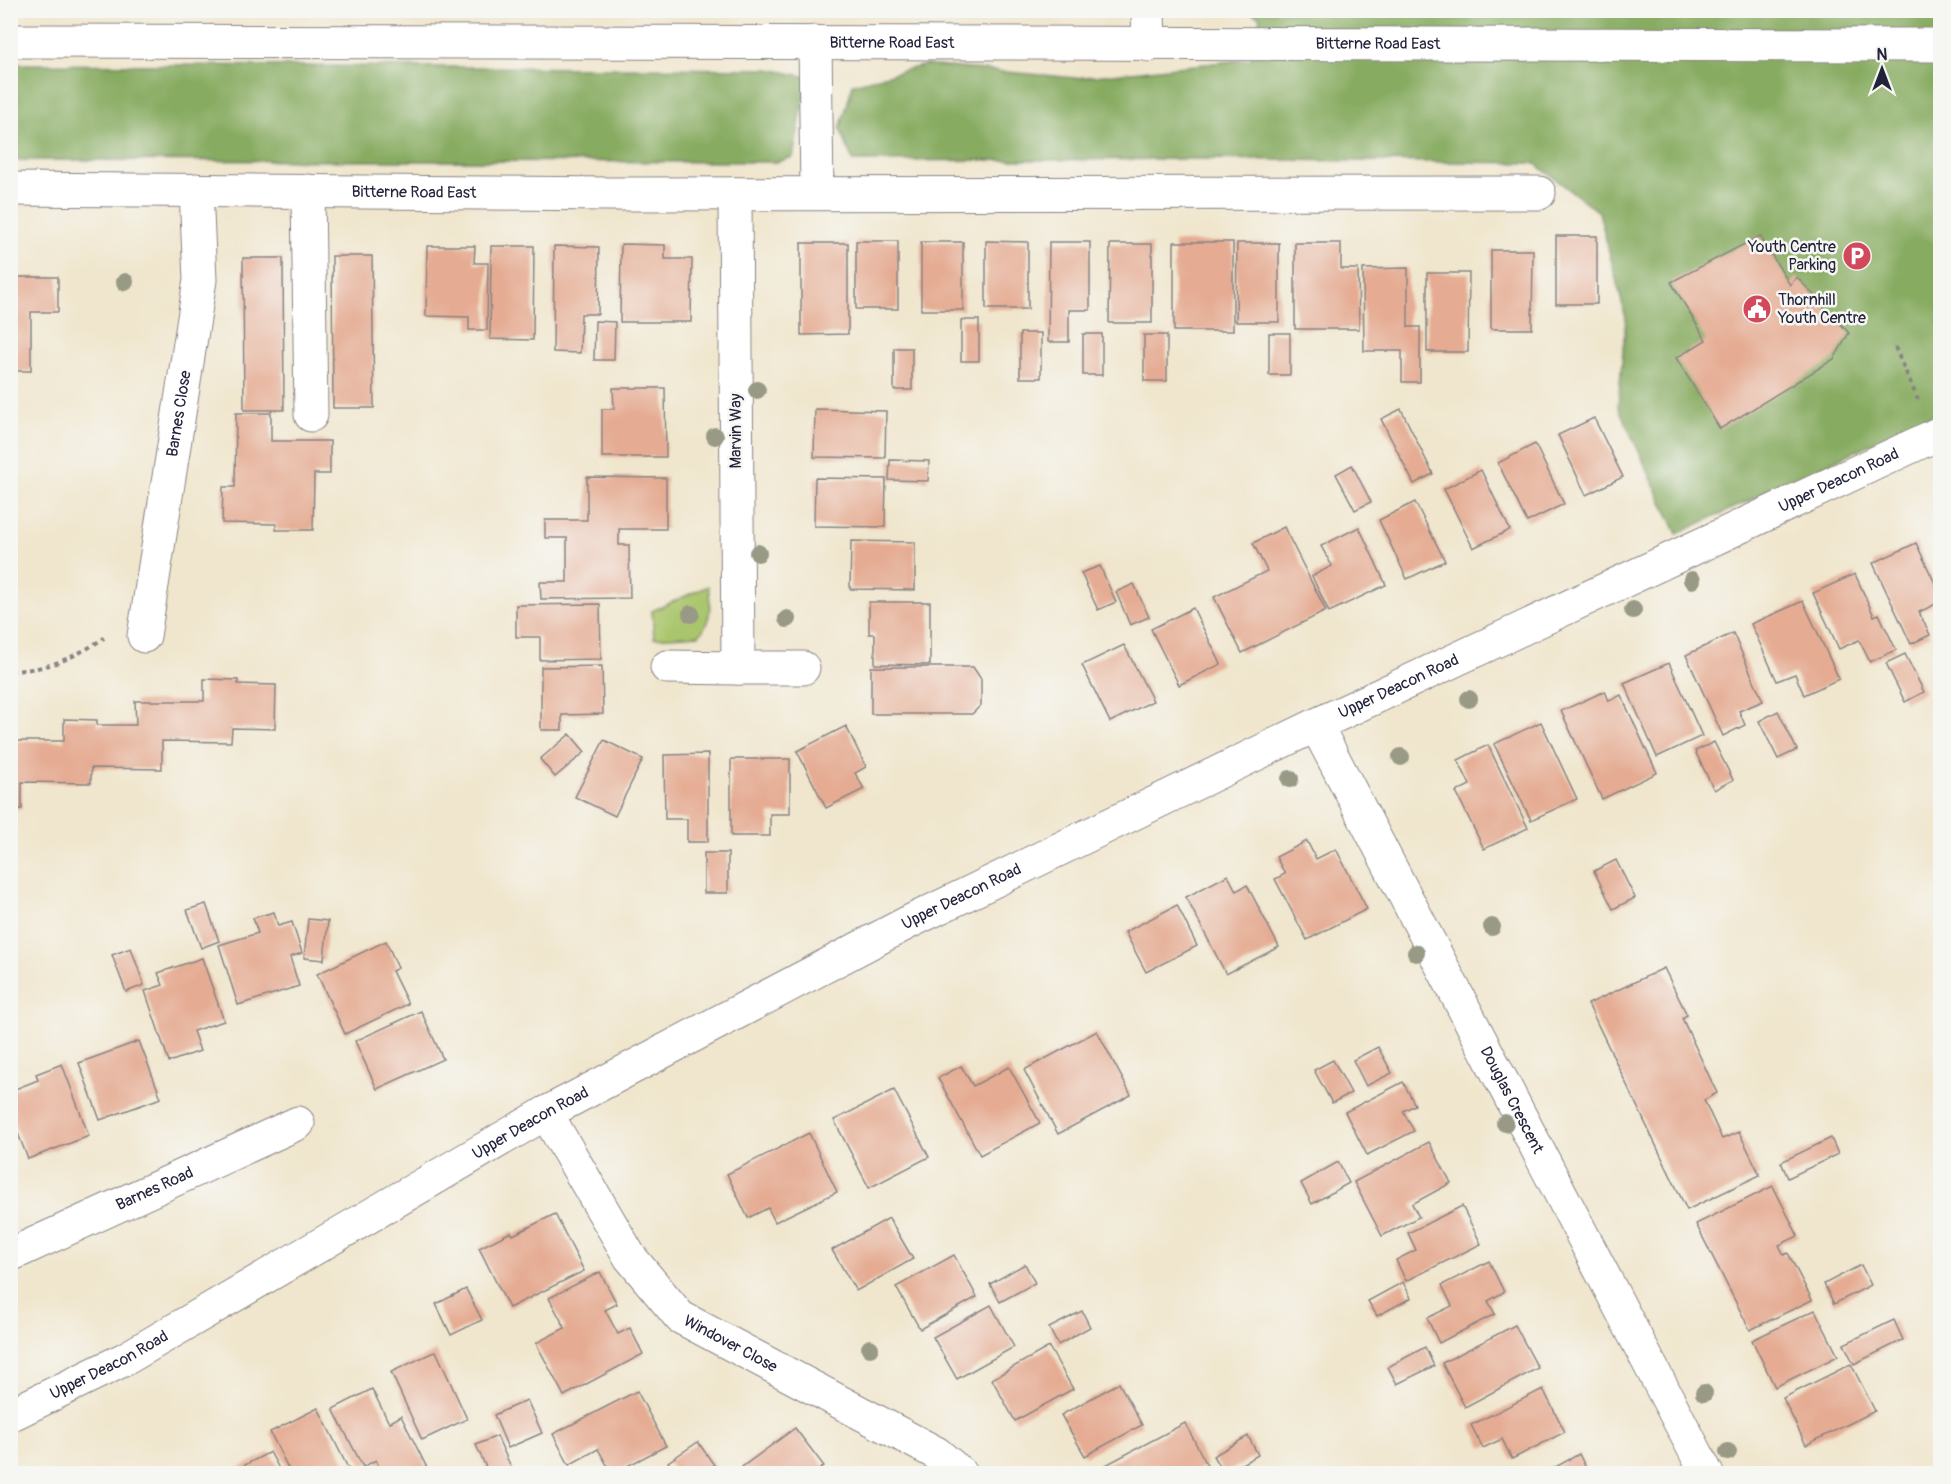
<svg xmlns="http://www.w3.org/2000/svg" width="1951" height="1484" font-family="Pangolin,sans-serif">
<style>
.green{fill:#aac66d;stroke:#667454;stroke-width:1.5}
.forest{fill:#87ab60;stroke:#54664e;stroke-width:1.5}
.building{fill:#e5ac93}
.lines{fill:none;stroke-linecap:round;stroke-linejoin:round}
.minor-casing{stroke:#898484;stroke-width:35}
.major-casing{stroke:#898484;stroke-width:35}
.path{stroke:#898484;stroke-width:4;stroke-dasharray:4.5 4.5;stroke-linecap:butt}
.minor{stroke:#fff;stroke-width:33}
.major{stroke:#fff;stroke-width:33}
.tree{fill:#999a86}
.labels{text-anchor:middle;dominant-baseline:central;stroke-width:5;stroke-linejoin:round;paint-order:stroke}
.street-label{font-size:16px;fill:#22223b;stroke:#f6f6f2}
.poi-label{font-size:16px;fill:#22223b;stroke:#f6f6f2;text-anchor:end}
</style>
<rect width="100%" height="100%" fill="#f6f6f2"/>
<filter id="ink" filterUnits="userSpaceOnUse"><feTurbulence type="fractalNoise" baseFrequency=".0167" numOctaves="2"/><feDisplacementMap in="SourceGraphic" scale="12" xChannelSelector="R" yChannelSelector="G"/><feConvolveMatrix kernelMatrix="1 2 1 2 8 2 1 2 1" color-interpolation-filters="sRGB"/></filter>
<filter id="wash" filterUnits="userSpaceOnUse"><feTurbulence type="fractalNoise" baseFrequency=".008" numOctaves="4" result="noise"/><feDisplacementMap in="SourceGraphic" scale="24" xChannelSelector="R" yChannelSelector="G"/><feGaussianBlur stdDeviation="1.35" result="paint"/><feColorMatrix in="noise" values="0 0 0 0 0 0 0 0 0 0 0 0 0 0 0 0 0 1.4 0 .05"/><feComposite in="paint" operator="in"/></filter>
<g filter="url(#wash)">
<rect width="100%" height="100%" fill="#f0e6cd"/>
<path class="green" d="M708,586c3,18 4,35 -9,49l-45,3 -2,-27z"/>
<g class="forest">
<polygon points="1246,11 1940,11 1940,412 1677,534 1618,406 1626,318 1599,212 1534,163 1199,159 853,161 840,129 853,84 925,65 1076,78 1251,59 1260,17"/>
<polygon points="11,64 769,69 808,77 793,157 777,162 11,160"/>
</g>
<g id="blocks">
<g class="building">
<rect x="1556" y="236" width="41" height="68"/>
<polygon points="1760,236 1790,285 1797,277 1849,333 1834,359 1720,429 1676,358 1706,340 1671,282"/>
<rect x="856" y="241" width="42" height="68"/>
<polygon points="986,241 1028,242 1028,309 986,309"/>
<rect x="921" y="242" width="42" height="68"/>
<polygon points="1049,242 1090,242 1090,310 1069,310 1069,342 1048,342"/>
<rect x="1174" y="242" width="59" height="89"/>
<polygon points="801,243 848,243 848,334 801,335"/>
<polygon points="1237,243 1279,243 1279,322 1236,322"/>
<polygon points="1295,243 1341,243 1341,269 1358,269 1359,329 1295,329"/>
<polygon points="621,244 665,245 665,259 692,259 691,322 620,322"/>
<polygon points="1110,244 1152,244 1152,323 1109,323"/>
<polygon points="427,246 475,246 474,263 488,263 487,330 469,330 469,317 426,316"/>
<polygon points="491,246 534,246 533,340 490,339"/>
<polygon points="554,246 599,247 598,314 581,314 580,353 553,352"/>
<polygon points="1491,250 1533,250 1532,329 1491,329"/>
<polygon points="332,256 372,256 374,408 333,408"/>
<polygon points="243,258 283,258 284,410 244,410"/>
<polygon points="1408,268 1408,327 1420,327 1420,382 1402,382 1402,351 1364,351 1363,269"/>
<polygon points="1427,273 1469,273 1468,352 1427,352"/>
<polygon points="10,277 58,277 58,312 31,312 31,371 10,371"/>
<rect x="961" y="320" width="18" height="41"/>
<polygon points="595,321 615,322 614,360 594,360"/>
<rect x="1020" y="333" width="21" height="45"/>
<rect x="1269" y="333" width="21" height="42"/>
<rect x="1083" y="334" width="19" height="41"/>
<rect x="1144" y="335" width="23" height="46"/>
<rect x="894" y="348" width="18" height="42"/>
<polygon points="613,388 665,388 666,457 602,457 602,409 614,409"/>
<polygon points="815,409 886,411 885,458 814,457"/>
<polygon points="1401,409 1433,474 1414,484 1381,419"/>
<polygon points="236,413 271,413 271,441 330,441 330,474 314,474 313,530 276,530 276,524 222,523 223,487 235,487"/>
<polygon points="1594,418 1623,477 1586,495 1558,435"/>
<polygon points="1535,444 1564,504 1527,522 1498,463"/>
<polygon points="890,460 929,461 928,481 889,480"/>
<polygon points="1352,465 1371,502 1355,510 1336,474"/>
<polygon points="1481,470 1510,530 1473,548 1444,489"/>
<polygon points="587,477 666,478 666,529 619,529 619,545 629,545 630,598 541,599 540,582 567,582 567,538 545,538 545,520 587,520"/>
<polygon points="815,478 886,479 885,527 814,526"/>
<polygon points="1415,502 1445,561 1407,579 1379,520"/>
<polygon points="1284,527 1326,611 1242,653 1214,597 1267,571 1253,543"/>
<polygon points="1359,527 1386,585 1329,612 1312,576 1332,566 1321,546"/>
<polygon points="851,541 915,542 915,590 850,589"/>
<polygon points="1916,543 1940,594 1940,602 1919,612 1930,635 1911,644 1873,563"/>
<polygon points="1100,566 1116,602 1098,610 1081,573"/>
<polygon points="1855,574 1874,616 1879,614 1896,650 1870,662 1859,640 1839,649 1813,593"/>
<polygon points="1134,584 1149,617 1130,625 1116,592"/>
<polygon points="1803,601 1839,679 1804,695 1795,674 1777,681 1751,624"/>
<polygon points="869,602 930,602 930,665 875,664 875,634 869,634"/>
<polygon points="600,604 601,659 540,660 540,637 516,637 516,605"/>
<polygon points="1193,608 1221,664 1179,685 1151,629"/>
<polygon points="1733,633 1763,701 1739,711 1745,725 1723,736 1686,655"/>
<polygon points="1124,645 1153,701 1110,722 1082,665"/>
<polygon points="1905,654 1924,692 1905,702 1886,663"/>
<polygon points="1669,663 1702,736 1657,757 1624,683"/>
<polygon points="602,666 603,714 562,715 562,730 541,730 541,667"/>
<polygon points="871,667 973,667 981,679 981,705 972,714 871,714"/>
<polygon points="204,679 238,680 238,684 276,685 275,729 232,728 231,742 162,741 162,769 91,768 91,783 22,782 22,809 10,809 10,741 64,741 64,719 97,720 97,725 136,725 135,701 204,701"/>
<polygon points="1605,691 1609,701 1621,695 1657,773 1602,799 1561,711"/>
<polygon points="1778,711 1797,750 1778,759 1759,721"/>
<polygon points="1541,722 1577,799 1531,820 1494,744"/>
<polygon points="846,726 866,767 855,773 864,789 826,808 797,751"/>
<polygon points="570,734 585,752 555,777 540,759"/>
<polygon points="604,740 643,759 615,816 575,797"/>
<polygon points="1714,742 1733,780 1714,790 1695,751"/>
<polygon points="1488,745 1528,828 1484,849 1456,792 1470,785 1458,760"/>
<polygon points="708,754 708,842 687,842 687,819 665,819 664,755"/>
<polygon points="731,759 790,759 790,814 770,814 770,836 731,836"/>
<polygon points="1307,841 1316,859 1336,849 1367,909 1307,940 1275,879 1285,874 1276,857"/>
<rect x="704" y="853" width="24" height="40"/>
<polygon points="1616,860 1635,898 1613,909 1594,871"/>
<polygon points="1228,875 1236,891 1247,885 1279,947 1226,974 1186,897"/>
<polygon points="206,904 219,941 201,948 187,910"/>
<polygon points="1177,905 1197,946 1146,972 1125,932"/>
<polygon points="274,912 278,926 292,922 302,953 290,957 299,986 238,1005 219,945 258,933 253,918"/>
<polygon points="308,919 328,921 324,960 304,958"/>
<polygon points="386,941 398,968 392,971 408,1004 345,1034 317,974"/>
<polygon points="131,948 144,985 126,992 112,955"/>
<polygon points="202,958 224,1021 193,1031 200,1051 169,1062 145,991 163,985 158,973"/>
<polygon points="1664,968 1687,1015 1682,1018 1717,1093 1704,1100 1722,1139 1739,1132 1760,1175 1687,1210 1588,1004"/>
<polygon points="421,1011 443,1059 377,1089 355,1041"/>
<polygon points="1097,1031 1131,1095 1058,1134 1024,1070"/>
<polygon points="139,1041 161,1098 100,1120 79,1063"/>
<polygon points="1378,1047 1392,1073 1366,1086 1353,1060"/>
<polygon points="1333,1060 1351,1093 1332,1103 1314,1070"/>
<polygon points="62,1064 89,1136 28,1159 10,1113 10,1091 38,1080 36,1074"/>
<polygon points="961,1066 973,1086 1009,1067 1040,1123 980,1155 938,1078"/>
<polygon points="1403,1082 1415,1105 1403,1111 1414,1131 1367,1155 1345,1112"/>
<polygon points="894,1090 929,1157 869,1188 834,1120"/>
<polygon points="809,1133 837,1192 775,1222 768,1208 748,1218 727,1174"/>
<polygon points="1831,1138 1838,1154 1788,1178 1781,1162"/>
<polygon points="1429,1142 1451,1183 1412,1204 1419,1217 1382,1236 1354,1182"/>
<polygon points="1338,1162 1349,1183 1312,1204 1301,1183"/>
<polygon points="1773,1186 1798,1236 1779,1245 1784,1255 1788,1253 1812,1300 1750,1330 1696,1224"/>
<polygon points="1462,1206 1481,1244 1406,1281 1396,1260 1416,1250 1408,1233"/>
<polygon points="555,1214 584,1271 509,1308 479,1248 511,1232 513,1235"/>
<polygon points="889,1218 913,1259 856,1291 832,1250"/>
<polygon points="954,1255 977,1297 920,1329 896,1287"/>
<polygon points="1489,1261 1504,1292 1488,1301 1495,1314 1439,1343 1427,1318 1452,1306 1442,1285"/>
<polygon points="1025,1264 1035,1283 1000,1302 990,1284"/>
<polygon points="1861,1265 1871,1285 1834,1304 1824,1284"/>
<polygon points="600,1272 617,1304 605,1310 618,1334 630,1328 643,1354 564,1396 536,1343 565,1328 549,1298"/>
<polygon points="1403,1282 1411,1298 1377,1316 1368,1301"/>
<polygon points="466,1289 482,1320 451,1335 436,1304"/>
<polygon points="991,1305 1014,1347 957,1379 933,1337"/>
<polygon points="1815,1310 1838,1356 1775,1387 1752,1340"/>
<polygon points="1082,1311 1090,1327 1058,1345 1049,1328"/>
<polygon points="1894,1320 1903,1340 1854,1364 1844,1344"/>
<polygon points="1515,1325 1538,1368 1465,1407 1442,1363"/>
<polygon points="1049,1347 1073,1389 1015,1421 992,1379"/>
<polygon points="1425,1347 1434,1366 1397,1384 1388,1367"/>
<polygon points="436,1351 467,1419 422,1440 391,1372"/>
<polygon points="1851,1364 1875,1411 1806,1445 1783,1398"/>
<polygon points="1119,1383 1142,1425 1085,1456 1061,1415"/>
<polygon points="372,1389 389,1423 401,1416 427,1468 416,1474 382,1474 376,1460 363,1467 333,1409"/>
<polygon points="1543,1389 1565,1432 1512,1459 1502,1439 1483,1448 1471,1425"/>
<polygon points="637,1391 666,1446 612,1474 598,1449 569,1465 553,1434"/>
<polygon points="527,1400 542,1433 508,1448 494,1415"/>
<polygon points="318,1408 351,1474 291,1474 270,1432"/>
<polygon points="1185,1423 1207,1465 1192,1474 1103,1474 1100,1468"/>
<polygon points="795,1428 824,1466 814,1474 747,1474 742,1467"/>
<polygon points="497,1436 514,1474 489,1474 476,1445"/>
<polygon points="1248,1436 1258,1455 1224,1474 1213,1456"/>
<polygon points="698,1442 719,1472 676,1474 668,1462"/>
<polygon points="270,1452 282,1474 240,1474 237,1469"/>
<polygon points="1579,1454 1589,1474 1543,1474"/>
</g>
</g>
</g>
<g filter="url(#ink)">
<use href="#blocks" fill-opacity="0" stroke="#898484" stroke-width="1.5"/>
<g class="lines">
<g class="minor-casing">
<g id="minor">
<polyline points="1148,10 1149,45"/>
<polyline points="815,42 817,193"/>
<path id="s1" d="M10,189l600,5 929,-1"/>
<polyline points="308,191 311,415"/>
<path id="s2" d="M144,636l56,-356 -4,-90"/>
<polyline points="667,667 738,668 735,194"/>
<polyline points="738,668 803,668"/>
<path id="s3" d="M1316,725l391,749"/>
<path id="s4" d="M546,1113l84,144 50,60 256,136 25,21"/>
<path id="s5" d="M10,1255l288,-132"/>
<path id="s6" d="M10,1415l115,-56 421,-246 363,-191 407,-197 624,-292"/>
</g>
</g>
<g class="major-casing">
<g id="major">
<path id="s7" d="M10,41l1930,4"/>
</g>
</g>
<g class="path">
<polyline points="1895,347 1918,400"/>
<path d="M10,671c37,-1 64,-13 94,-33"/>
</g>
<use href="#minor" class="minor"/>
<use href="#major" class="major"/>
</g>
<g class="tree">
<circle cx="125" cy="282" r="9"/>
<circle cx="757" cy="390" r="9"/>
<circle cx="715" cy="436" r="9"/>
<circle cx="758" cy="553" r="9"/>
<circle cx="1692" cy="580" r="9"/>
<circle cx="1633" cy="610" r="9"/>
<circle cx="691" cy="614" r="9"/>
<circle cx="787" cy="619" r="9"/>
<circle cx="1469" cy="699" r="9"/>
<circle cx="1401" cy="757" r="9"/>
<circle cx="1290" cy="779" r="9"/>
<circle cx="1492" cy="927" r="9"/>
<circle cx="1416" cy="953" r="9"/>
<circle cx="1505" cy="1123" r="9"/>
<circle cx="870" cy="1348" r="9"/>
<circle cx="1704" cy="1393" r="9"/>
<circle cx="1728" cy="1452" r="9"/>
</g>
</g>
<defs>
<g id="parking-disc" transform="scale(1.5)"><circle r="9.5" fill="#d1495b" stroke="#f6f6f2"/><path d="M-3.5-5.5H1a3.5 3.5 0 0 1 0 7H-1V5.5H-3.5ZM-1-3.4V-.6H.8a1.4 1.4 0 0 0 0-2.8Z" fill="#fff"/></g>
<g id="civic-disc" transform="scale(1.5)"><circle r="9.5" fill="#d1495b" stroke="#f6f6f2"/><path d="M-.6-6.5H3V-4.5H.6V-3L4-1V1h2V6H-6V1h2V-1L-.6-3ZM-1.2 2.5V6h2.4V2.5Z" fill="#fff"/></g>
</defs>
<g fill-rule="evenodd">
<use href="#parking-disc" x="1857" y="256"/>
<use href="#civic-disc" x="1757" y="309"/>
</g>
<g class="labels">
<g class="street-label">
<text stroke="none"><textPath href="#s7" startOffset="882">Bitterne Road East</textPath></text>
<text stroke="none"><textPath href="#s7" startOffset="1368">Bitterne Road East</textPath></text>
<text stroke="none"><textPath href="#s1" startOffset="404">Bitterne Road East</textPath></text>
<text stroke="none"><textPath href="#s2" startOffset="225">Barnes Close</textPath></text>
<text transform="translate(736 431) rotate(-90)">Marvin Way</text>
<text stroke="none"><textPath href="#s6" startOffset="2055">Upper Deacon Road</textPath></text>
<text stroke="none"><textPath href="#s6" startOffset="1569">Upper Deacon Road</textPath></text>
<text stroke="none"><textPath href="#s6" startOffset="1084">Upper Deacon Road</textPath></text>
<text stroke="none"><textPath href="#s3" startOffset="423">Douglas Crescent</textPath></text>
<text stroke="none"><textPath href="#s6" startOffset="597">Upper Deacon Road</textPath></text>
<text stroke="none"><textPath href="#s5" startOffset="159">Barnes Road</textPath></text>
<text stroke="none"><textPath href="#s4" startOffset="302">Windover Close</textPath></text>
<text stroke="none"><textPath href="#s6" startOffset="111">Upper Deacon Road</textPath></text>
</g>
<g class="poi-label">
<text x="1836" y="247">Youth Centre<tspan x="1836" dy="18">Parking</tspan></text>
<text x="1778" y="300" text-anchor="start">Thornhill<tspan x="1778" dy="18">Youth Centre</tspan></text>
</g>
</g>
<rect width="1951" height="1484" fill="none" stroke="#f6f6f2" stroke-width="36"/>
<g transform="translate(1882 69)" stroke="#f6f6f2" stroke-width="4.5" paint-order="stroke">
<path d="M0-4.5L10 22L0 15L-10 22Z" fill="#22223b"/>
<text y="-9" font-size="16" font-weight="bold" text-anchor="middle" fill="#22223b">N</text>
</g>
</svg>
